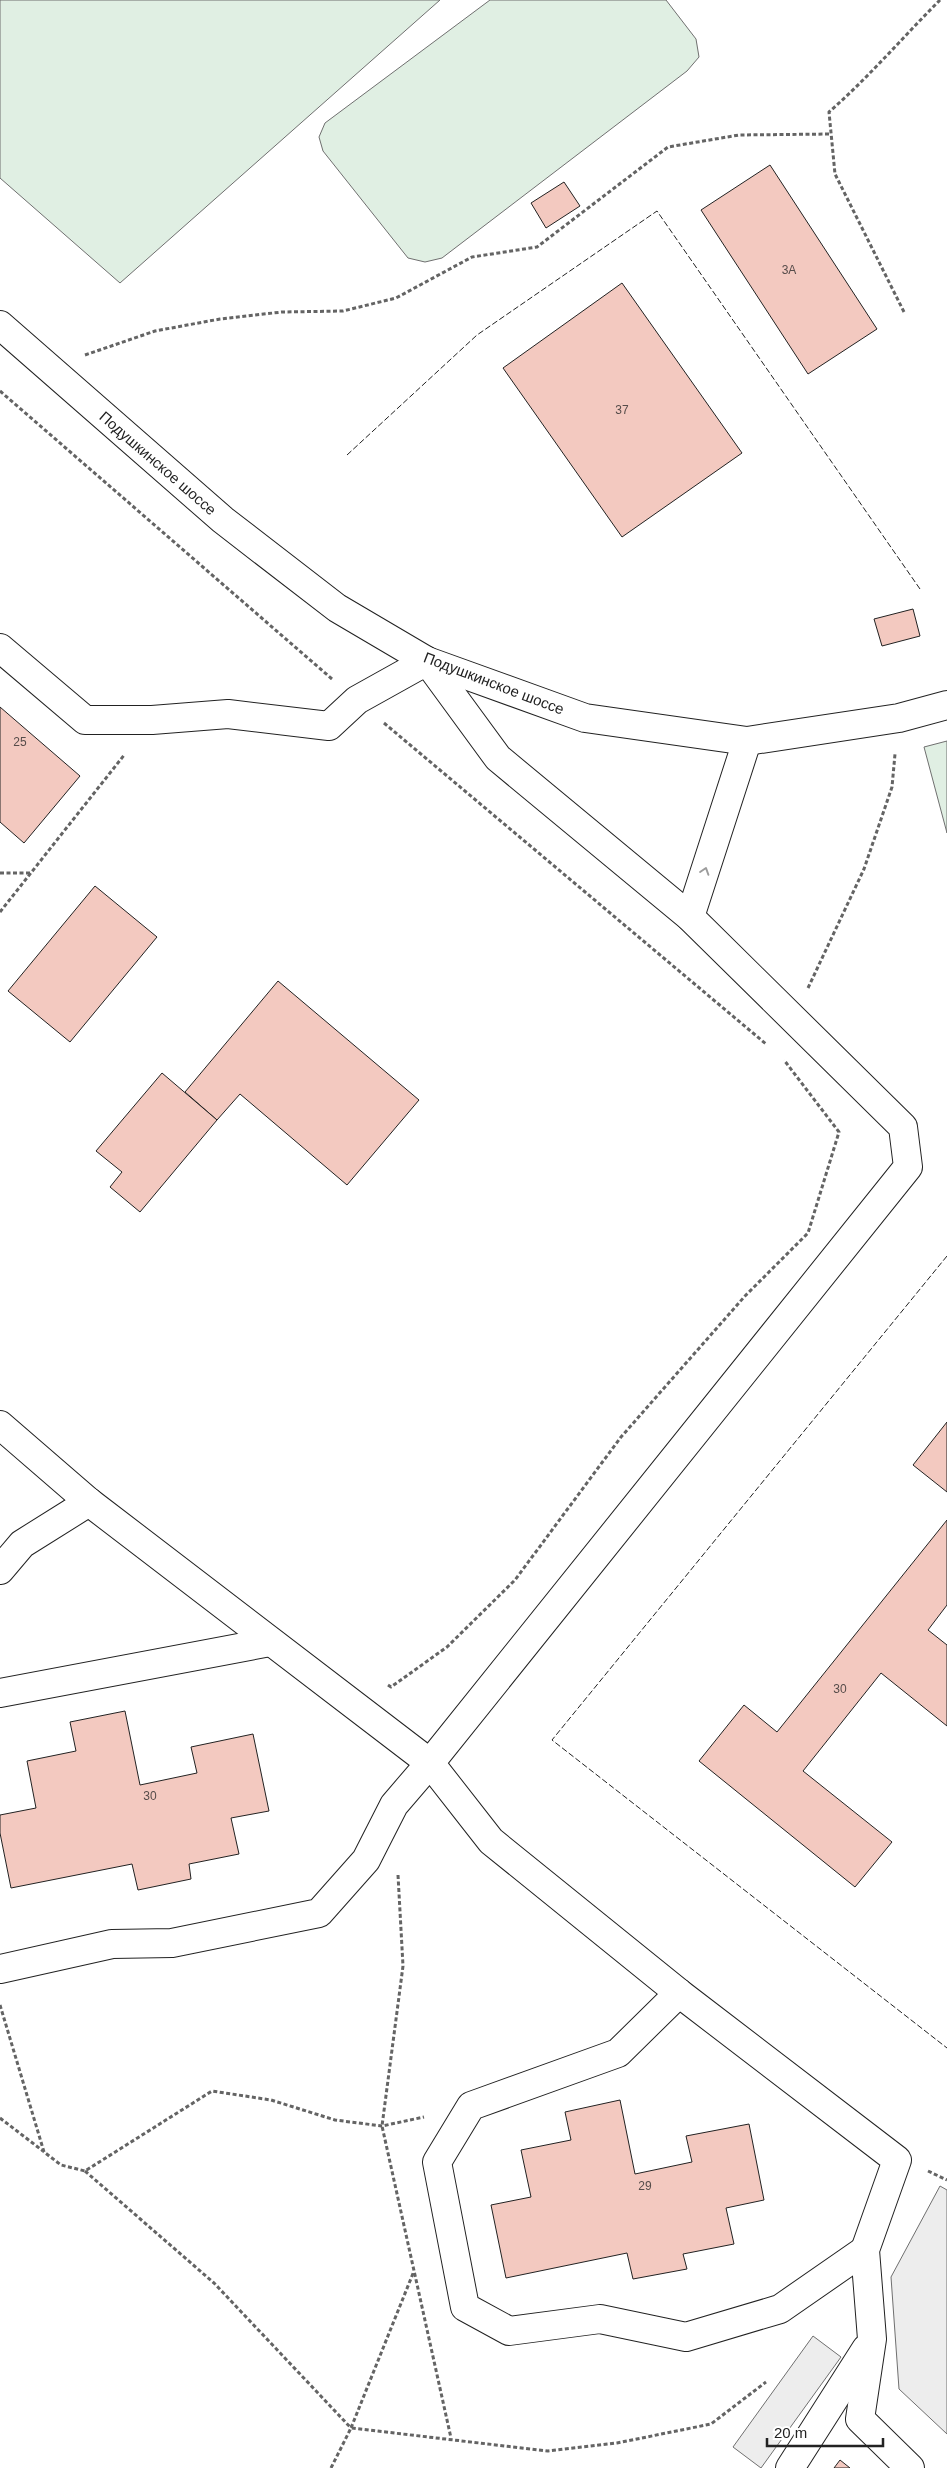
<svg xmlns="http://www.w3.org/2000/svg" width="947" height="2468" font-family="Helvetica,sans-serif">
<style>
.green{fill:#e0efe3;stroke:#6f6f6f}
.parking{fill:#ededed;stroke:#6f6f6f}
.building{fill:#f3c9c0;stroke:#222}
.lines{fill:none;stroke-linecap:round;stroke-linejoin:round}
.minor-casing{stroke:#222;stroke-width:30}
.major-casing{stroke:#222;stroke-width:30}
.path{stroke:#646464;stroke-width:3;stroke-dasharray:4 2.5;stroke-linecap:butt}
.minor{stroke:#fff;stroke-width:28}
.major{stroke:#fff;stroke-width:28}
.fence{stroke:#222;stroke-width:1;stroke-dasharray:6 2.5;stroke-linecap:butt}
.oneway{stroke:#9c9c9c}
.labels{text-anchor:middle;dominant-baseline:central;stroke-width:4;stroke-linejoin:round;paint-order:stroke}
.number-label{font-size:12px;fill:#564c4a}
.street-label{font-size:15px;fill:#222;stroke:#fff}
</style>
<rect width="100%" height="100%" fill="#fff"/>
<g class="green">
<polygon points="0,0 440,0 120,283 0,178"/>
<polygon points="490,0 666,0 696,39 699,57 687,71 442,258 425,262 408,258 323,151 319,137 325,123"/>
<polygon points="947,741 947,833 924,747"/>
</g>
<g class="parking">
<polygon points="940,2186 947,2190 947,2434 899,2389 891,2277"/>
<polygon points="813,2336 841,2357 761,2468 733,2447"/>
</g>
<g class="building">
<polygon points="770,165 877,329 808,374 701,210"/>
<polygon points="564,182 580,206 546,228 531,203"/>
<polygon points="622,283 742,453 622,537 503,368"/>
<polygon points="913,609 920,636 882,646 874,619"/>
<polygon points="0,707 80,776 24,843 0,822"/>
<polygon points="95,886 157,937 70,1042 8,991"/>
<polygon points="278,981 419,1100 347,1185 240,1094 217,1120 185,1092"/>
<polygon points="162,1073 217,1120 140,1212 110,1187 122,1172 96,1151"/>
<polygon points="947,1422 947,1492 913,1465"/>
<polygon points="947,1520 947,1605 928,1630 947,1645 947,1726 881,1673 803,1771 892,1842 855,1887 699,1761 744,1705 777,1732"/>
<polygon points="125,1711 140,1785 197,1773 191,1747 253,1734 269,1811 231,1818 239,1854 189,1864 191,1879 138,1890 132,1864 11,1888 0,1833 0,1815 36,1808 27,1761 76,1751 70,1722"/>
<polygon points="620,2100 635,2174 692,2162 686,2136 749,2124 764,2200 726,2208 734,2244 683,2254 687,2269 633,2279 627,2253 506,2278 491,2205 531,2197 521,2150 571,2140 565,2112"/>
<polygon points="840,2460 850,2468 834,2468"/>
</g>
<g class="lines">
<g class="minor-casing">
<g id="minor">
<polyline points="0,648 85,720 152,720 228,714 329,726 357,700 427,661 498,758 690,917 903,1127 908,1167 430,1763 394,1805 366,1860 319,1913 172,1943 112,1944 0,1969"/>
<polyline points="690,917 747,741"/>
<polyline points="0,1425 89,1502 430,1763 491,1841 679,1993 897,2160 865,2250 872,2339 860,2419 910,2468"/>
<polyline points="0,1570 22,1544 89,1502"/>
<polyline points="0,1693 270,1642"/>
<polyline points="679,1993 618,2053 471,2106 437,2162 465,2307 509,2331 600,2319 686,2337 780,2309 865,2250"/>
<polyline points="790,2468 866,2349"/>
</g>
</g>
<g class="major-casing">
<polyline id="major" points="0,325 223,520 337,608 427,661 585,718 747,741 899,718 947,705"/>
</g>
<g class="path">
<path d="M904,312l-69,-138 -6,-62c40,-35 74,-75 111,-112"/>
<polyline points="85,355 155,331 220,319 282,312 343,311 396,298 472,257 537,247 668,147 739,135 831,134"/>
<polyline points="0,391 332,679"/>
<polyline points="384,723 766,1044"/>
<polyline points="0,873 31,873"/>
<polyline points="0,912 125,754"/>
<polyline points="808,988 864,869 892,787 895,754"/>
<polyline points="388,1685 391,1687 447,1647 515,1580 621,1437 745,1296 808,1233 839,1132 784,1060"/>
<polyline points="398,1875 403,1966 382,2126 451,2438"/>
<polyline points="0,2005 44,2152 61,2165 85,2171 212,2091 271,2100 335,2120 382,2126 424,2117"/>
<polyline points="0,2118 43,2151"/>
<polyline points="85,2171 214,2283 351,2428 414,2271"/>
<polyline points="928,2171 947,2180"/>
<polyline points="331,2468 351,2428 548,2451 617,2443 711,2424 766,2382"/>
</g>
<use href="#minor" class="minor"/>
<use href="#major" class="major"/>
<g class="fence">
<polyline points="347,455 477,335 657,211 920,589"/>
<polyline points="947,1256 552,1740 947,2048"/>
</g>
</g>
<defs><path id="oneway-chevron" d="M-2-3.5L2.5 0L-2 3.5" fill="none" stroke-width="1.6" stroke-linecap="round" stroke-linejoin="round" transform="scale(1.25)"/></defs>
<use class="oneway" href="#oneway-chevron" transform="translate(705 871) rotate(-72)"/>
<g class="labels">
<g class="number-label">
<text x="789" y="270">3А</text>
<text x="622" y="410">37</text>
<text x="20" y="742">25</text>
<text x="840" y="1689">30</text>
<text x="150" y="1796">30</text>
<text x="645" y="2186">29</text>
</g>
<g class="street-label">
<text transform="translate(158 463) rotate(41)">Подушкинское шоссе</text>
<text transform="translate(494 683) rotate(21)">Подушкинское шоссе</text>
</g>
</g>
<path d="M767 2438v8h116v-8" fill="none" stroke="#222222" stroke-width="2.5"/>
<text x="774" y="2438" font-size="15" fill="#222222" stroke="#ffffff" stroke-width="4" paint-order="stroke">20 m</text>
</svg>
